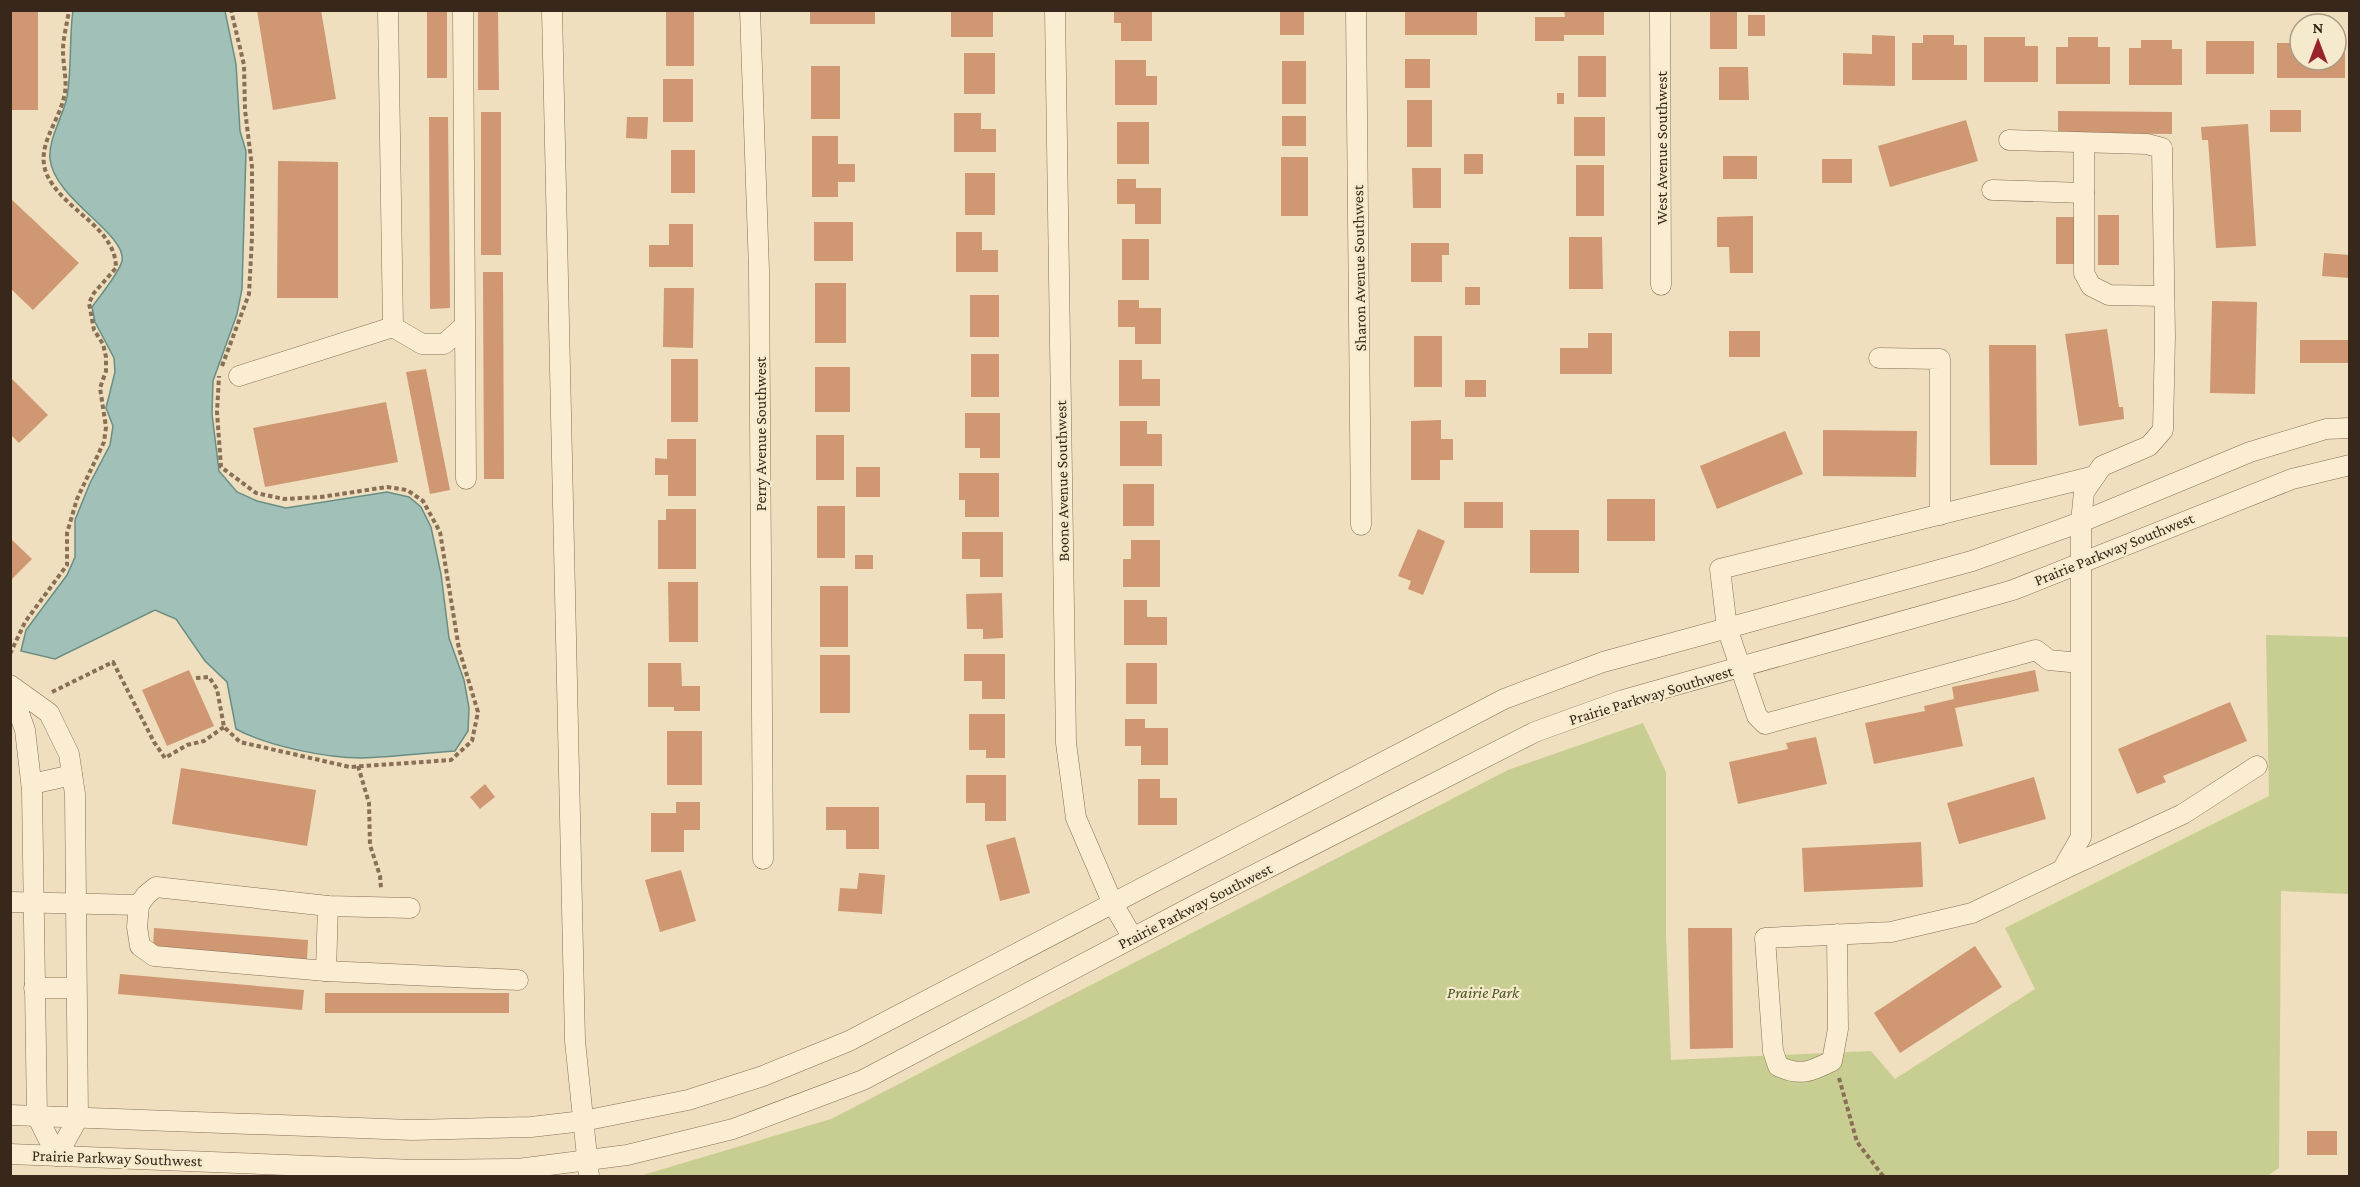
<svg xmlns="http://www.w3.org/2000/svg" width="2360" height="1187" font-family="'Crimson Pro',serif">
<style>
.green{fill:#c8cd91}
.water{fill:#a1c0b7;stroke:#698e84;stroke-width:1.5}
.building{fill:#cf9772}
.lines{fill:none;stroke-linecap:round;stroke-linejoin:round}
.minor-casing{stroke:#886f56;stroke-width:21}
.path{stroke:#886f56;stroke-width:4;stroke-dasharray:4.5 3;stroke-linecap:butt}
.minor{stroke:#faedd1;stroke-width:20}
.labels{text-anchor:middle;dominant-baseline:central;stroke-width:4.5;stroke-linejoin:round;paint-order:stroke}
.street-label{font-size:16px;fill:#37281b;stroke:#f6eacd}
.park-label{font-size:16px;font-style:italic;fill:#485421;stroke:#f6eacd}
</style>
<rect width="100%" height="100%" fill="#efdfbe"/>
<polygon class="green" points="2266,635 2349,637 2349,894 2281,891 2279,1168 2267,1176 629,1176 643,1175 831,1119 1508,770 1643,723 1666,772 1666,936 1671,1060 1871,1051 1895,1079 2035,989 2005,928 2269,796"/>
<path class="water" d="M73,10l152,1 11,53 4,67 6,20 -4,138 -5,25 -24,67 -1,33 7,57 18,21 20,9 29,7 101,-16 22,5 12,10 10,20 10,47 8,64 15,42 5,28 -1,23 -13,20c-31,2 -62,6 -93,7 -36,0 -95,-12 -126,-29l-9,-47 -22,-21 -29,-42 -21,-9 -100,49 -34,-8 5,-21 41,-55 8,-18v-37l15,-37 20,-38 3,-19 -7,-18 9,-36 -1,-14 -19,-36 -3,-15c8,-11 27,-34 30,-46 5,-27 -68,-62 -72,-102 -2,-20 13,-42 17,-62 5,-29 2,-58 6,-87z"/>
<g class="building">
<rect x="10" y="10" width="28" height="100"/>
<polygon points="257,10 321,10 336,99 273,110"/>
<rect x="427" y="10" width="20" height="68"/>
<polygon points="478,10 498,10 499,90 478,90"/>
<rect x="666" y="10" width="28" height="56"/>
<rect x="810" y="10" width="65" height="14"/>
<rect x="951" y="10" width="42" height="27"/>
<polygon points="1114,10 1152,10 1152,41 1121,41 1121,23 1114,23"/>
<rect x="1280" y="10" width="24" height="25"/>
<rect x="1405" y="10" width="72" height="25"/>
<polygon points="1564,10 1604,10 1604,35 1564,35 1564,41 1535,41 1535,17 1565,17"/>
<rect x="1710" y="10" width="27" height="39"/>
<rect x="1748" y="15" width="17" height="21"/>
<polygon points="1872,35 1895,36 1895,86 1843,85 1843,53 1872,54"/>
<polygon points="1923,35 1954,35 1954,45 1967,45 1967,80 1912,80 1912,43 1923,43"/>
<polygon points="1984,37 2025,37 2025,46 2038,46 2038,82 1984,82"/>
<polygon points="2068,37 2098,37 2098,47 2110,47 2110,84 2056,84 2056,47 2068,47"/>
<polygon points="2141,40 2172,40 2172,49 2182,49 2182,85 2129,85 2129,48 2141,48"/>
<rect x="2206" y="41" width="48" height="33"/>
<polygon points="2277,43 2300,43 2300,60 2336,60 2336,43 2345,43 2345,78 2277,78"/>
<rect x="964" y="53" width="31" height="41"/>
<rect x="1578" y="56" width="28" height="41"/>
<rect x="1405" y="59" width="25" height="29"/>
<polygon points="1115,60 1146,60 1146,76 1157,76 1157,105 1115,105"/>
<rect x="1282" y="61" width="24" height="43"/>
<rect x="811" y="66" width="29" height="53"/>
<polygon points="1719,67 1748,67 1749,100 1719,100"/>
<rect x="663" y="79" width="30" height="43"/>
<rect x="1557" y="93" width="7" height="11"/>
<rect x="1407" y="100" width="25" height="47"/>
<rect x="2270" y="110" width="31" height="22"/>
<polygon points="2058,111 2172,112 2172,134 2058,133"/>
<rect x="481" y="112" width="20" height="143"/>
<polygon points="954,113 981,113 981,129 996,129 996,152 954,152"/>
<rect x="1282" y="116" width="24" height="30"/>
<polygon points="429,117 448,117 450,308 430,309"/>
<polygon points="627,117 648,117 647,139 626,138"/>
<rect x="1574" y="117" width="31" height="39"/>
<polygon points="1966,120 1978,161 1890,187 1878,146"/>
<rect x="1117" y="122" width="32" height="42"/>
<polygon points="2248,124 2256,246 2216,248 2208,140 2202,140 2201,127"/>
<polygon points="812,136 838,136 838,164 855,164 855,182 838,182 838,197 812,197"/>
<rect x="671" y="150" width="24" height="43"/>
<rect x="1464" y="154" width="19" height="20"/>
<rect x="1723" y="156" width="34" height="23"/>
<rect x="1281" y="157" width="27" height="59"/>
<rect x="1822" y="159" width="30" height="24"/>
<polygon points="278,161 338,162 338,298 277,298"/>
<rect x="1576" y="165" width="28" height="51"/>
<polygon points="1412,168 1441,168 1441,208 1413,208"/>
<rect x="965" y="173" width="30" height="42"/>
<polygon points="1117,179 1136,179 1136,188 1161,188 1161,224 1135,224 1135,204 1117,204"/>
<polygon points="10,198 79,263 33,310 10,288"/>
<rect x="2098" y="215" width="21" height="50"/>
<polygon points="1753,216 1753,273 1730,273 1729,247 1717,247 1717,217"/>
<rect x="2056" y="217" width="20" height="47"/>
<rect x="814" y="222" width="39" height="39"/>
<polygon points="669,224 693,224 693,267 649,267 649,245 669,245"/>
<polygon points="956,232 982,232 982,250 998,250 998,272 956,272"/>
<polygon points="1569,237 1602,237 1603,289 1569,289"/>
<rect x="1122" y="239" width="27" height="41"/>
<polygon points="1411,243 1449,243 1449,255 1442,255 1442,282 1411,282"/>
<polygon points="2324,253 2350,255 2350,278 2322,276"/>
<polygon points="483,272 503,272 504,479 484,479"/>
<rect x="815" y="283" width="31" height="60"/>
<rect x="1465" y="287" width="15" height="18"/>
<polygon points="664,288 694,288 693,348 663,347"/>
<rect x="970" y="295" width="29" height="42"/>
<polygon points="1118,300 1139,300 1139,308 1161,308 1161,344 1135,344 1135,327 1118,327"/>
<polygon points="2212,301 2257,302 2255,394 2210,393"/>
<polygon points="2107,329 2119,407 2123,407 2124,419 2079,426 2065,334"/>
<rect x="1729" y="331" width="31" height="26"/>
<polygon points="1588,333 1612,333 1612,374 1560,374 1560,348 1588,348"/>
<rect x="1414" y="336" width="28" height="51"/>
<rect x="2300" y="340" width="50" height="23"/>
<polygon points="1989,345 2036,345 2037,465 1990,465"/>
<rect x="971" y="354" width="28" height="43"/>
<rect x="671" y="359" width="27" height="63"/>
<polygon points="1119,360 1142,360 1142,379 1160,379 1160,406 1119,406"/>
<rect x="815" y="367" width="35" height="45"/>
<polygon points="426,369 450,490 430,494 406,372"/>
<polygon points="10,377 48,415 19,443 10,434"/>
<rect x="1465" y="380" width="21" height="17"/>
<polygon points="386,402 398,462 265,487 253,428"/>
<polygon points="965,413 1000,413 1000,458 980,458 980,448 965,448"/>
<polygon points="1441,420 1441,439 1453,439 1453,460 1440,460 1440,480 1411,480 1411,421"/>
<polygon points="1120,421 1147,421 1147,434 1162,434 1162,466 1120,466"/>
<polygon points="1823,430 1917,431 1916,477 1823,476"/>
<polygon points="1785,431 1803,474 1717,509 1700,466"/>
<rect x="816" y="435" width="28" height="45"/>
<polygon points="667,439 696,439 696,496 668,496 668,475 655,475 655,458 667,459"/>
<rect x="856" y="467" width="24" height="30"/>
<polygon points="959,473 999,473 999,517 965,517 965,500 959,500"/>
<rect x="1123" y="484" width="31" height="42"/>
<rect x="1607" y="499" width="48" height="42"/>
<rect x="1464" y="502" width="39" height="26"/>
<rect x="817" y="506" width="28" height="52"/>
<polygon points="666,509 696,509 696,569 658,569 658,520 666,520"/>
<polygon points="1418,529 1445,541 1423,595 1408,589 1411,581 1398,576"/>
<rect x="1530" y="530" width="49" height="43"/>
<polygon points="962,532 1003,532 1003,577 980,577 980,559 962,559"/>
<polygon points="10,538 32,559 10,581"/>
<polygon points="1131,540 1160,540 1160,587 1123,587 1123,559 1131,559"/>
<rect x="855" y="555" width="18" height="14"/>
<polygon points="668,582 698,582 698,642 669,642"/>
<rect x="820" y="586" width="28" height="61"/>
<polygon points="1002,593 1003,638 983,639 983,629 967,629 966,594"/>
<polygon points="1124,600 1147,600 1147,617 1167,617 1167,645 1124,645"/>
<polygon points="964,654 1005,654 1005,699 982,699 982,681 964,681"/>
<rect x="820" y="655" width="30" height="58"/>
<polygon points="648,663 681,663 682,686 700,686 700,711 674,711 674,707 648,707"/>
<rect x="1126" y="663" width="31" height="41"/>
<polygon points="189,670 214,726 167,746 142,690"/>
<polygon points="2035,670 2039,691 1955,708 1963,746 1874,764 1865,723 1925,711 1924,706 1954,699 1952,687"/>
<polygon points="2230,702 2247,741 2163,776 2166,782 2137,794 2118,749"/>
<polygon points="969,714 1005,714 1005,758 986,758 986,750 969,750"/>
<polygon points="1125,719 1145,719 1145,728 1168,728 1168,765 1141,765 1141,746 1125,746"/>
<rect x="667" y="731" width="35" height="54"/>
<polygon points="1816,737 1827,784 1738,804 1729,762 1788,749 1786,743"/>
<polygon points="181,768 316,790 307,846 172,824"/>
<polygon points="966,775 1006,775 1006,821 985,821 985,803 966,803"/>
<polygon points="2034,777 2046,819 1959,844 1947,803"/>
<polygon points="1138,779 1160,779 1160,798 1177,798 1177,825 1138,825"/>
<polygon points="485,784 495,797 480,809 470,797"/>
<polygon points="676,802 700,802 700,830 684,830 684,852 651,852 651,813 676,813"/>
<polygon points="826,807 879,807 879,849 846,849 846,830 826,830"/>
<polygon points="1015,837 1030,893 1000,901 986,845"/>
<polygon points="1921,842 1923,887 1804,892 1802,848"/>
<polygon points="681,870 696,921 660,932 645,880"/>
<polygon points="859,873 885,875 882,914 838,911 840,888 857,889"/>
<polygon points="154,928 308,940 307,960 153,948"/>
<polygon points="1688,928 1732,928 1733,1048 1690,1049"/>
<polygon points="1975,946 2002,987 1900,1053 1874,1013"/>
<polygon points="120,974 304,990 302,1010 118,994"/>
<rect x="325" y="993" width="184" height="20"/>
<rect x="2307" y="1131" width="30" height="24"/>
</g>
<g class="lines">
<g class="minor-casing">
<g id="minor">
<polyline points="463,10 466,479"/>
<polyline points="552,10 575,1041 589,1176"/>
<polyline points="750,10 759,270 763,859"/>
<polyline points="1055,10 1066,743 1076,818 1113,904 1133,938"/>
<polyline points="1356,10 1361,525"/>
<polyline points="1660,10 1661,285"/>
<polyline points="2084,143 2084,273 2091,286 2109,295 2164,296"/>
<polyline points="1992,190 2084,193"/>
<polyline points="393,327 422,344 444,344 463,327"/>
<polyline points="1879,358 1940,359 1940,515"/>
<polyline points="239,376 393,327 388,10"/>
<polyline points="2080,663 2049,660 2036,650 1765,724 1757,716 1727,628 1720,569 2095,476"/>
<polyline points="10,685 49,713 69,754 75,794 78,1118 57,1156 37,1116 32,790 25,730 10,688"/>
<polyline points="32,784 72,775"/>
<polyline points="2062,870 2183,814 2257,766"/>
<polyline points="10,902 139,905 146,895 156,887 328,906 410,908"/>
<polyline points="139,905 137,927 140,946 154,956 326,971 518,980"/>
<path d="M1837,934l1,95 -6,32c-20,10 -32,16 -54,5l-5,-15 -8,-113 126,-6 81,-19 90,-43 19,-33v-315l3,-30 18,-26 47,-20 14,-16 2,-94 -3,-188 -15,-4 -138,-4"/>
<polyline points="326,971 328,906"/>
<polyline points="34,988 76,988"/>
<polyline points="10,1115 412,1130 531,1127 583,1121 688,1100 763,1076 849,1041 1504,699 1603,662 1972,561 2081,522 2250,452 2326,429 2350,428"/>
<polyline points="10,1154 414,1170 518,1169 627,1155 733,1129 863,1080 1197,904 1535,732 1623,700 2013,590 2292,479 2350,465"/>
</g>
</g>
<g class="path">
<polyline points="222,366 249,294 252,238 252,167 245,110 244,65 231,10"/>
<path d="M10,654l15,-32 42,-57v-32l10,-34 27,-57 2,-15 -6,-39 6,-17v-14l-3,-13 -9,-14 -5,-27 5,-10 22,-25c0,-41 -52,-57 -69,-93 -12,-28 11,-51 17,-78 4,-14 -1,-31 -1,-46 0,-13 4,-27 6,-41"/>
<polyline points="196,678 209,677 217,689 224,727 240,742 350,767 451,760 472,741 478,712 459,649 440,532 423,501 407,490 387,487 321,497 284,499 256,493 221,467 217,412 219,376"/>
<polyline points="52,692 113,662 154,742 165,758 187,745 204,741 224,727"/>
<polyline points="358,766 369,803 370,845 380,876 381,888"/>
<polyline points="1839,1078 1857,1142 1883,1176"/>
</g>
<use href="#minor" class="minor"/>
</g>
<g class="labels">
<g class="street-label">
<text transform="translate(1661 148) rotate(-90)">West Avenue Southwest</text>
<text transform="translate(1359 268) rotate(-91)">Sharon Avenue Southwest</text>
<text transform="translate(760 434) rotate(-90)">Perry Avenue Southwest</text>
<text transform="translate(1062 481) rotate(-91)">Boone Avenue Southwest</text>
<text transform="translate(2114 549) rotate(-22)">Prairie Parkway Southwest</text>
<text transform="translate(1651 695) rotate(-17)">Prairie Parkway Southwest</text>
<text transform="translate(1195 906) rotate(-27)">Prairie Parkway Southwest</text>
<text transform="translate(117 1158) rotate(2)">Prairie Parkway Southwest</text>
</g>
<g class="park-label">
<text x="1483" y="992">Prairie Park</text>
</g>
</g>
<rect width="2360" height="1187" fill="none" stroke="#37281b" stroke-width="24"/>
<g transform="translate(2318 42)"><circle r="28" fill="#f6eacd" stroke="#aa9c86" stroke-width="1.5"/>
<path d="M0-4.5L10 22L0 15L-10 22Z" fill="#992427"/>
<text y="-9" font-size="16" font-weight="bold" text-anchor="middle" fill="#37281b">N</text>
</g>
</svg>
